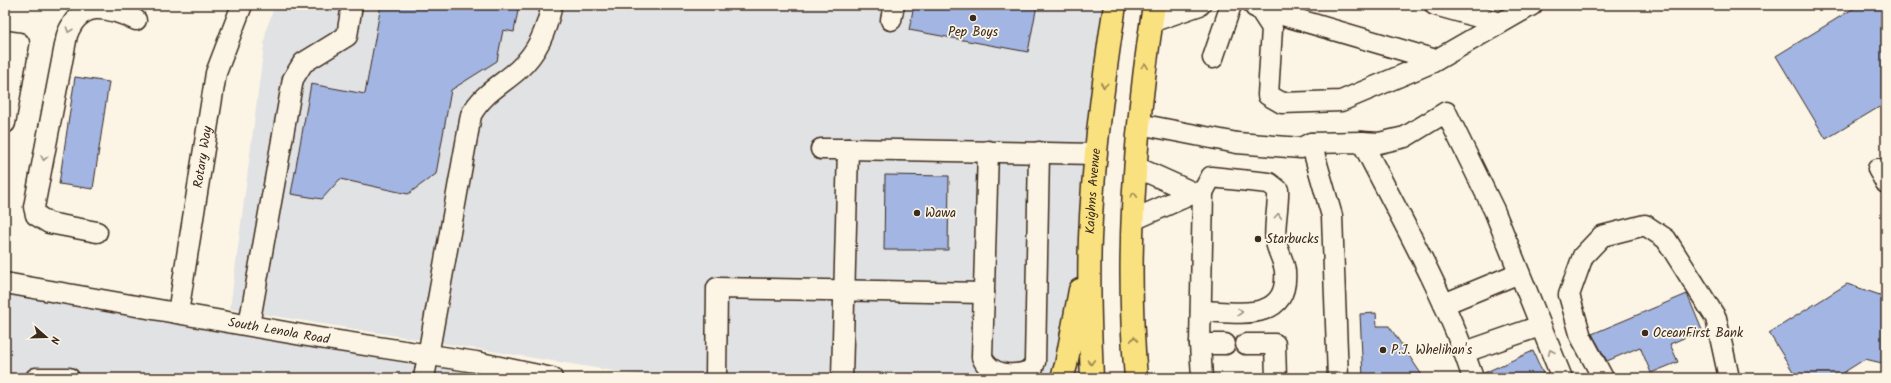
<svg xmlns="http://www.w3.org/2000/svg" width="1891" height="383" font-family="Kalam,sans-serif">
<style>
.built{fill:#e1e2e4}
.building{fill:#a2b5e3;stroke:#3b2a1e}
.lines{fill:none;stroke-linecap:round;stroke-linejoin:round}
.minor-casing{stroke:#3b2a1e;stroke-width:23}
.highway-casing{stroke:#3b2a1e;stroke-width:25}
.minor{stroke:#fcf5e5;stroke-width:20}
.highway{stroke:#fae180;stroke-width:22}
.oneway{stroke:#9c9082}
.oneway2{stroke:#9a864f}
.poi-dot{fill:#3b2a1e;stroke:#fcf5e5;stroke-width:1.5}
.labels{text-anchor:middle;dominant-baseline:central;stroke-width:3.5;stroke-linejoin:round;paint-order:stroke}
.poi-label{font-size:13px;fill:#3b2a1e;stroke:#fcf5e5;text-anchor:start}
.street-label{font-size:13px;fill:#3b2a1e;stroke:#fcf5e5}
</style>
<rect width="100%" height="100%" fill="#fcf5e5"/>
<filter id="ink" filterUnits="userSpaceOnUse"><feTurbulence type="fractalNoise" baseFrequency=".025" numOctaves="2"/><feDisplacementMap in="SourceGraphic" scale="8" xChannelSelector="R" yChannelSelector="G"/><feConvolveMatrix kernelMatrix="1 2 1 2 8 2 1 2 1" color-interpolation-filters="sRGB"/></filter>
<g filter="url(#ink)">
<g class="built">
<polygon points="275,5 1106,5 1088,378 658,378 230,309 266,30"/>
<polygon points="5,283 429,354 563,378 5,378"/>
</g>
<g class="building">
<polygon points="381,5 519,5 514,32 503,30 497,61 451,90 436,174 408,194 340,179 322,199 291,194 311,84 365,94"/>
<polygon points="914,5 1037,5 1028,52 909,30"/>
<polygon points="1859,5 1886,5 1886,103 1826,139 1776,56"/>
<polygon points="75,77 109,82 93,189 59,184"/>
<polygon points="885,175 949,176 948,250 884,250"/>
<polygon points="1847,284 1886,297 1886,364 1865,359 1835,378 1797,378 1769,333"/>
<polygon points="1687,294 1702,330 1670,344 1678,362 1651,373 1640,347 1607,361 1592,334"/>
<polygon points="1376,313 1377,326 1389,326 1424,378 1363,378 1360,314"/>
<polygon points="1533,351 1545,378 1484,378 1484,373"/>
</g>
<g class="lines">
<g class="minor-casing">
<g id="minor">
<polyline points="1259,5 1259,8 1272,28 1268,95 1282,103 1341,101 1431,63 1532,5"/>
<polyline points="1435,5 1500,23"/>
<polyline points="1255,7 1436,60"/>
<polyline points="891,20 894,5"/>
<polyline points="1151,22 1200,5"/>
<polyline points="5,41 19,43 5,123"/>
<polyline points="1213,58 1231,5"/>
<polyline points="1139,124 1237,143 1301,148 1311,143 1362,142 1379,143 1405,137 1446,112 1494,210 1562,378"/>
<path d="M1362,142c39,77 84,154 111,236"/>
<polyline points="1311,143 1332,216 1338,378"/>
<polyline points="821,149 848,149"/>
<path d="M988,151l-6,206c8,20 33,20 50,13l3,-8 4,-210"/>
<polyline points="1878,169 1886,183"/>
<polyline points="1194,193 1203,192 1200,344 1202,378"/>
<polyline points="1133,220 1194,193 1136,167"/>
<path d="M97,232l-48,-9 -13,-8 -2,-8 33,-172c13,-35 40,-29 69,-15"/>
<path id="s1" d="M5,283l314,55 157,24 76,16"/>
<polyline points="1444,304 1519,273"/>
<path d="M1201,311c34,1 88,13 84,-40 -1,-10 -7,-19 -9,-29 -3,-11 3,-37 2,-52l-9,-7 -58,-6 -8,15"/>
<path id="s2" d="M178,313l38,-240 26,-68"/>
<polyline points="249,325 293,79 303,63 347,36 352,5"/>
<polyline points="1200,344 1225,344"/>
<polyline points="1246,344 1275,344 1276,378"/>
<polyline points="1465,352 1540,326"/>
<polyline points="36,378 69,378"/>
<path d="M424,378l47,-263c11,-21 30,-30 47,-45 20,-18 28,-39 34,-65"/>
<polyline points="716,378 717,288 984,293"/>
<polyline points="842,378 848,149 1095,154"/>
<polyline points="1603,378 1581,337 1569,295 1583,256 1602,236 1645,225 1666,239 1716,318 1729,378"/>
</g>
</g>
<g class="highway-casing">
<g id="highway">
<polyline points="1062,378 1066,365 1080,290"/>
<path id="s3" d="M1092,378c-2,-47 -4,-93 -2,-140 3,-78 13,-156 25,-233"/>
<path d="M1136,378c-11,-124 -1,-250 18,-373"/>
</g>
</g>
<use href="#minor" class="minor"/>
<use href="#highway" class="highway"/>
</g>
<defs><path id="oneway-chevron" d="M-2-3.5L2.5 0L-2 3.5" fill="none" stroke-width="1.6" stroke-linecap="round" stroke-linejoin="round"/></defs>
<g class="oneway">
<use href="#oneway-chevron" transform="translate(69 30) rotate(109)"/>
<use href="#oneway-chevron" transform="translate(44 158) rotate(101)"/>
<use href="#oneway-chevron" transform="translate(1278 216) rotate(-85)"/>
<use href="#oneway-chevron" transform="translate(1240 312) rotate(1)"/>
<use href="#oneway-chevron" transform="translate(1551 352) rotate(-113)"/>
</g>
<g class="oneway2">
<use href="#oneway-chevron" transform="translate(1145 66) rotate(-82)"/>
<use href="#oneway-chevron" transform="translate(1104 85) rotate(97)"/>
<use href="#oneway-chevron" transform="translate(1134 195) rotate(-87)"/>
<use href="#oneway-chevron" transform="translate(1134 339) rotate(-93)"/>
<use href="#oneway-chevron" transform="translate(1091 362) rotate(87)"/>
</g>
</g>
<g class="poi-dot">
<circle cx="973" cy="18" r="4"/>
<circle cx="917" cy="213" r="4"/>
<circle cx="1258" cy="239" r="4"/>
<circle cx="1645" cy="333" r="4"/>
<circle cx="1383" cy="350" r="4"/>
</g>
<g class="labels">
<g class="poi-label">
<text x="973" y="32" text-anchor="middle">Pep Boys</text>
<text x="925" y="213">Wawa</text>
<text x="1266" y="239">Starbucks</text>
<text x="1653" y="333">OceanFirst Bank</text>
<text x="1391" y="350">P.J. Whelihan's</text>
</g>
<g class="street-label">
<text stroke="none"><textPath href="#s2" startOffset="158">Rotary Way</textPath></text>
<text stroke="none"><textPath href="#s3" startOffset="187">Kaighns Avenue</textPath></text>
<text stroke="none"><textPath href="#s1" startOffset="278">South Lenola Road</textPath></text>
</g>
</g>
<rect width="1891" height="383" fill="none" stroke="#fcf5e5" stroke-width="20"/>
<rect x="10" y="10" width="1871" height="363" fill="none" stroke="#3b2a1e" stroke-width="1.5" filter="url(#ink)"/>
<g transform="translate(46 337) rotate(110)" stroke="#fcf5e5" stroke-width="3" paint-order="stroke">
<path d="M0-3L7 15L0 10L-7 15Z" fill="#3b2a1e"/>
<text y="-6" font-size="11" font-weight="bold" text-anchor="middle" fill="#3b2a1e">N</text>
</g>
</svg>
